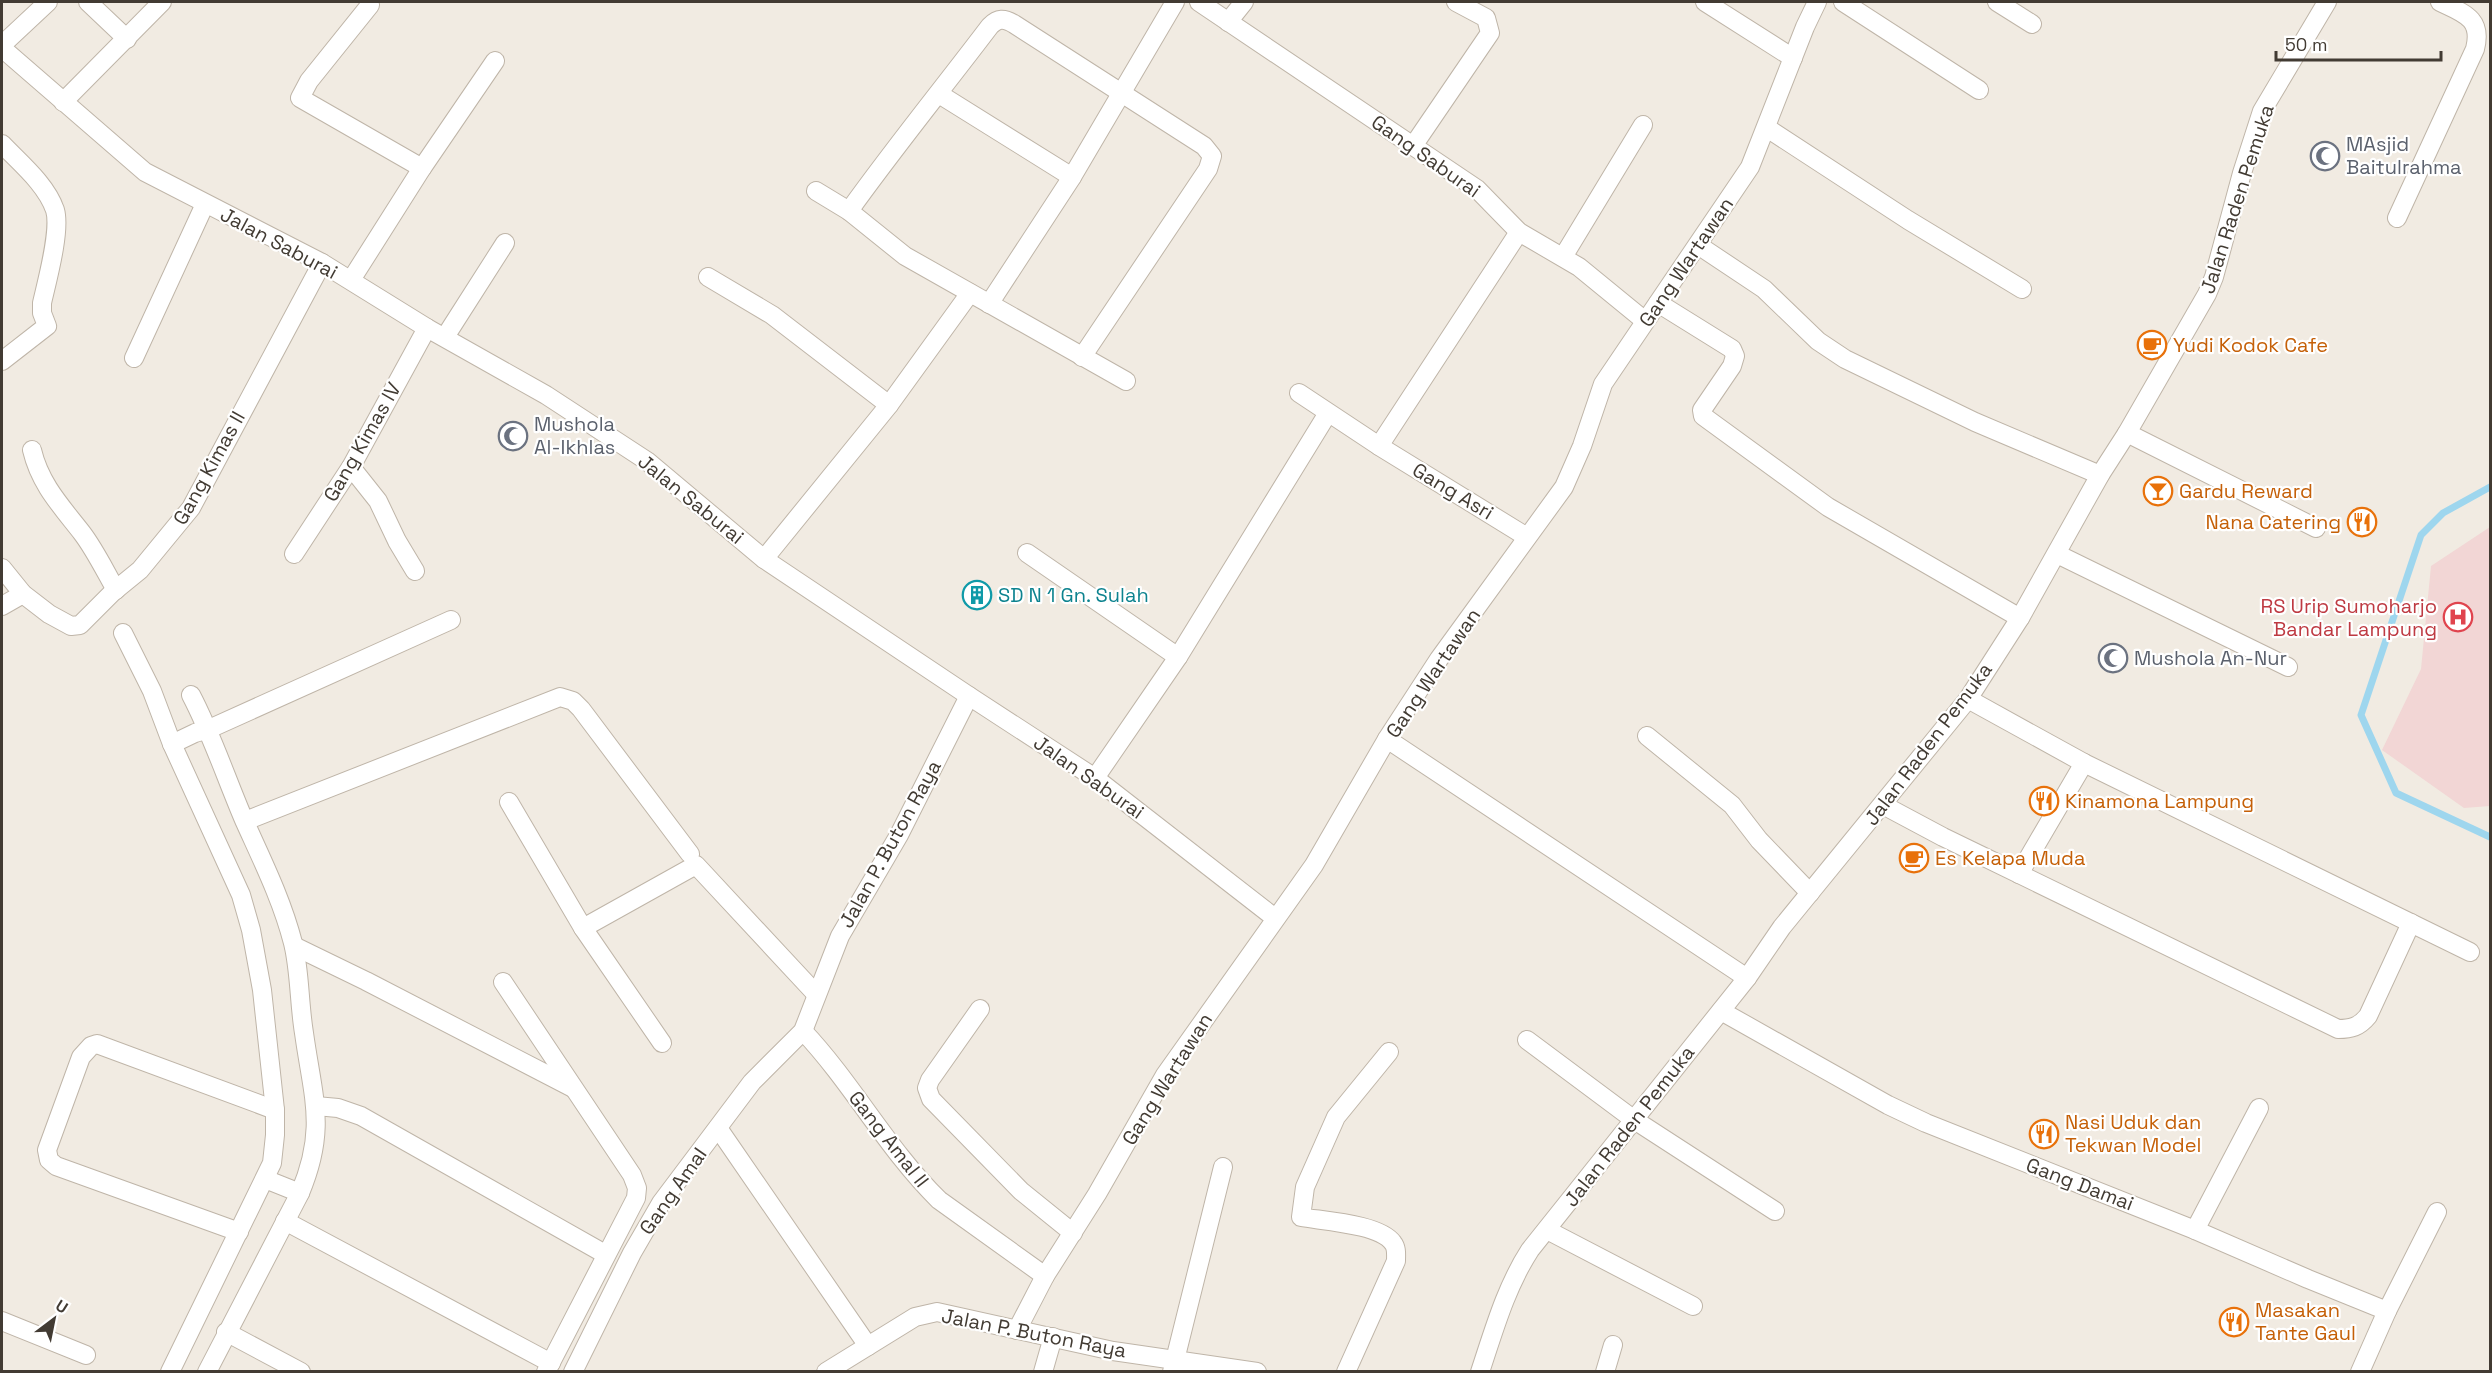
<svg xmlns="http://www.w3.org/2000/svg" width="2492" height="1373" font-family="'Space Grotesk',sans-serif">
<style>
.medical{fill:#f2d6d5}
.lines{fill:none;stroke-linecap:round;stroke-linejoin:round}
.stream{stroke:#9ed6ee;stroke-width:7}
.minor-casing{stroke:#bfb5a8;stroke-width:20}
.minor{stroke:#fff;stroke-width:18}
.labels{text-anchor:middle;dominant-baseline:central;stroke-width:4.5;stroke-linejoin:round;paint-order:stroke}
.worship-label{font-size:20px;fill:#5b616d;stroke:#fff;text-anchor:start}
.street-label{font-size:20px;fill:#423b33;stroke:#fff}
.food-label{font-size:20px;fill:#c56008;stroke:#fff;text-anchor:start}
.culture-label{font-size:20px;fill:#0d838f;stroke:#fff;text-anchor:start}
.health-label{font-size:20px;fill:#be3a42;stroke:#fff;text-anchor:end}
</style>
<rect width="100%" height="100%" fill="#f1ebe2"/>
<polygon class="medical" points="2490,527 2490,806 2464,808 2382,750 2421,669 2431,566"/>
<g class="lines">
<polyline class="stream" points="2490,487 2443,513 2421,535 2361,715 2396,793 2490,837"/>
<g class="minor-casing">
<g id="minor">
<polyline points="88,2 127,39"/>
<polyline points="1199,2 1477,189 1519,232 1579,267 1645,321"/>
<polyline points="1705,2 1793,58"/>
<polyline points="1843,2 1979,90"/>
<polyline points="1997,2 2032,24"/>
<polyline points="370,5 309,81 300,98 422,168"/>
<polyline points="1228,22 1244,2"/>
<polyline points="2,45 48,2"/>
<polyline points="2,48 145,172 322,263 427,328 546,395 647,461 764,559 969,696 1095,778 1275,918"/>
<polyline points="939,94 1072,177"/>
<polyline points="63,102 162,2"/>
<polyline points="1767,128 1908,220 2022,289"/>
<path d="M2,144c18,19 44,40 53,66 6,20 -8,71 -13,93v10l5,13 -45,35"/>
<polyline points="1413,146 1490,33 1486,18 1456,2"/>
<polyline points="816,191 849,211 905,256 1126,381"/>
<path d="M849,211c45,-63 94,-123 141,-185 8,-8 14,-8 24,-2l190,122 8,10 -4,13 -126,188"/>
<path d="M2397,218l78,-169c8,-31 -12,-36 -35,-47"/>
<polyline points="1698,245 1764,289 1818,341 1845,359 1975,422 2100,475"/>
<polyline points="1563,257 1643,125"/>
<polyline points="708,277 772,315 889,405"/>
<polyline points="351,280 422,168 495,61"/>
<polyline points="1658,303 1732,349 1735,356 1732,366 1702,410 1703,416 1828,507 2020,618"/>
<polyline points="989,304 1072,177 1175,2"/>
<polyline points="445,337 505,243"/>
<polyline points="134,358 205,204"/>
<polyline points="1299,393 1379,446 1527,537"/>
<polyline points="2127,433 2316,528"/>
<polyline points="1379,446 1519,232"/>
<path d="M32,450c8,34 29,56 50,83 13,17 23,38 34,57"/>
<polyline points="351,467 378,501 397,541 415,571"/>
<polyline points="1027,553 1178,657"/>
<polyline points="294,554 351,467 427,328"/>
<polyline points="2057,554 2288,667"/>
<polyline points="764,559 889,405 970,293"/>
<polyline points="2,568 23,594 49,614 71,626 80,625 113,592 140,570 191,508 322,263"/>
<polyline points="2,606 23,594"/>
<polyline points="123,633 152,691 172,744 241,895 251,930 262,990 275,1110 275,1135 272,1163 170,1372"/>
<path d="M191,695c21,40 35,83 53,125 18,40 38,80 49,123 7,28 6,60 11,90 9,65 23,96 -4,160l-93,179"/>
<polyline points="1968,699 2084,763 2470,952"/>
<polyline points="1647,736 1732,805 1759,840 1810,893"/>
<polyline points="1387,739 1747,978"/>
<polyline points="172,744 195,733 209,729 451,620"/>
<polyline points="1095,778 1178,657 1328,413"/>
<polyline points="509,802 583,928 662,1043"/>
<path d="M1883,805l60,32 395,192c13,0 21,-2 30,-13l43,-93"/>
<polyline points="245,821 560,697 573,701 581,709 690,854"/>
<polyline points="2019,874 2084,763"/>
<polyline points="583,928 696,865 816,994"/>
<polyline points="294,946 366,981 573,1088"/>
<polyline points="503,982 632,1175 637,1188 636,1198 546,1372"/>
<polyline points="980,1009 930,1080 927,1088 931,1099 1021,1191 1073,1233"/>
<polyline points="1721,1011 1888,1105 1926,1123 2195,1230 2308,1279 2387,1311"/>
<path d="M803,1031c50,53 84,118 136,169l106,76"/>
<polyline points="1527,1040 1633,1119 1775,1211"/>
<polyline points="316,1106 338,1108 361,1116 605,1254"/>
<polyline points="718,1128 868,1346"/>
<polyline points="265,1179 300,1193"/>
<polyline points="285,1221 551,1363"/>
<polyline points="1547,1230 1693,1306"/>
<polyline points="2195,1230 2259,1108"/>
<polyline points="239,1232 56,1166 49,1160 47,1150 81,1057 91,1046 97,1044 275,1110"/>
<polyline points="2,1321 86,1355"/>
<polyline points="1017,1330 1045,1276 1097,1194 1165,1075 1314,865 1387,739 1439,659 1564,487 1582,446 1603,384 1750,167 1805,27 1817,2"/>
<polyline points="226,1332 301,1372"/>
<polyline points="573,1372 632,1253 661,1203 752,1082 803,1031 840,936 899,835 969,696"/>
<polyline points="826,1372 915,1317 937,1312 1113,1351 1257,1372"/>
<polyline points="1043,1372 1053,1337"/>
<polyline points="1172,1372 1223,1167"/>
<path d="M1346,1372l50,-111c0,-6 1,-13 -3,-18 -13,-19 -70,-22 -92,-26l4,-30 31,-70 53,-65"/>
<path d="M1480,1372c14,-42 26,-85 50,-122l217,-272 35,-51 186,-228 52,-81 80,-143 27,-42 80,-139 7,-17 28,-104 20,-62 65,-109"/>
<polyline points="1605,1372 1613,1345"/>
<polyline points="2360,1372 2387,1311 2437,1212"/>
</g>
</g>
<use href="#minor" class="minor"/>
</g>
<defs>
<g id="mosque-ring" transform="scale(1.5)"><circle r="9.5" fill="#fff" stroke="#6b7280" stroke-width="1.5"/><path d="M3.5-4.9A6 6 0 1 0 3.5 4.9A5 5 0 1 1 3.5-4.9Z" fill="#6b7280"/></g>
<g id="cafe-ring" transform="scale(1.5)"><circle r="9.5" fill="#fff" stroke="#e8710a" stroke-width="1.5"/><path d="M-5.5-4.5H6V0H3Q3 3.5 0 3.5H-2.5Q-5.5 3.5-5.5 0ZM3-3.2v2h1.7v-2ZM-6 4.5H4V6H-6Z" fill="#e8710a"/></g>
<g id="bar-ring" transform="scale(1.5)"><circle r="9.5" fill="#fff" stroke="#e8710a" stroke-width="1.5"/><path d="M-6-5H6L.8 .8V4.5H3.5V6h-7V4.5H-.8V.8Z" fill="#e8710a"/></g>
<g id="restaurant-ring" transform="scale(1.5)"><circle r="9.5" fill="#fff" stroke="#e8710a" stroke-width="1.5"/><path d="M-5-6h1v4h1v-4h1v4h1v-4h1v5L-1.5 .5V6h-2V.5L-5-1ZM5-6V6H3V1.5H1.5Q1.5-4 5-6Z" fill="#e8710a"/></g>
<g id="building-ring" transform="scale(1.5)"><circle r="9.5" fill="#fff" stroke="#0f9aa8" stroke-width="1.5"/><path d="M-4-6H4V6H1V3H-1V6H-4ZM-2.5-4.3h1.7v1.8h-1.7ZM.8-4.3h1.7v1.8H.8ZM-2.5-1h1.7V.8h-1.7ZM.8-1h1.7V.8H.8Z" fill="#0f9aa8"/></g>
<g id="hospital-ring" transform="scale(1.5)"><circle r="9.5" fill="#fff" stroke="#e0444e" stroke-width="1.5"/><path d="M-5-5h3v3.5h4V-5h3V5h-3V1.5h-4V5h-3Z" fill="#e0444e"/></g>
</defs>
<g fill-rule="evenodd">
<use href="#mosque-ring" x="2325" y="156"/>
<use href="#cafe-ring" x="2152" y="345"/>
<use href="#mosque-ring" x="513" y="436"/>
<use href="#bar-ring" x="2158" y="491"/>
<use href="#restaurant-ring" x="2362" y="522"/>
<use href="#building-ring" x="977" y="595"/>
<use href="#hospital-ring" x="2458" y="617"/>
<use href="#mosque-ring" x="2113" y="658"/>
<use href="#restaurant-ring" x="2044" y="801"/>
<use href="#cafe-ring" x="1914" y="858"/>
<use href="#restaurant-ring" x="2044" y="1134"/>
<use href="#restaurant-ring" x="2234" y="1322"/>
</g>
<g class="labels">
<g class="worship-label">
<text x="2346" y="144">MAsjid<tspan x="2346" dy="23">Baitulrahma</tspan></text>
<text x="534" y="424">Mushola<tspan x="534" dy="23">Al-Ikhlas</tspan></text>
<text x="2134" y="658">Mushola An-Nur</text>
</g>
<g class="street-label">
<text transform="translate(1426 156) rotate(35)">Gang Saburai</text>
<text transform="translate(2237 199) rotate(-72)">Jalan Raden Pemuka</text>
<text transform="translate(279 243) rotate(28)">Jalan Saburai</text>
<text transform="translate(1686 262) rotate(-56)">Gang Wartawan</text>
<text transform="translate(362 442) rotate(-60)">Gang Kimas IV</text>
<text transform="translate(209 468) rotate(-61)">Gang Kimas II</text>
<text transform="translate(1453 491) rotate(31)">Gang Asri</text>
<text transform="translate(691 499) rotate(39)">Jalan Saburai</text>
<text transform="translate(1433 673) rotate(-56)">Gang Wartawan</text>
<text transform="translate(1928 744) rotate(-53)">Jalan Raden Pemuka</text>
<text transform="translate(1089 777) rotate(35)">Jalan Saburai</text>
<text transform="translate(890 844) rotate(-61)">Jalan P. Buton Raya</text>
<text transform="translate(1167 1079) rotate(-58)">Gang Wartawan</text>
<text transform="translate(1629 1126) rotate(-52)">Jalan Raden Pemuka</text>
<text transform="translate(889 1139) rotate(52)">Gang Amal II</text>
<text transform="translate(2080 1184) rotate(21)">Gang Damai</text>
<text transform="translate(673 1191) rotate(-55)">Gang Amal</text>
<text transform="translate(1034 1333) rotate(11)">Jalan P. Buton Raya</text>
</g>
<g class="food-label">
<text x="2173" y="345">Yudi Kodok Cafe</text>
<text x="2179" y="491">Gardu Reward</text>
<text x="2341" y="522" text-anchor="end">Nana Catering</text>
<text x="2065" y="801">Kinamona Lampung</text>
<text x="1935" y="858">Es Kelapa Muda</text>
<text x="2065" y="1122">Nasi Uduk dan<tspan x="2065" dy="23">Tekwan Model</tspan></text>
<text x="2255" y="1310">Masakan<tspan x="2255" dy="23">Tante Gaul</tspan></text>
</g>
<g class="culture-label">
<text x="998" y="595">SD N 1 Gn. Sulah</text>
</g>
<g class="health-label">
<text x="2437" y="606">RS Urip Sumoharjo<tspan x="2437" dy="23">Bandar Lampung</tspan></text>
</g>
</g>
<rect width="2492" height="1373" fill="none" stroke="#423b33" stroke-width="6"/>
<g transform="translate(54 1319) rotate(32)" stroke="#ffffff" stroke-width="4.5" paint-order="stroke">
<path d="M0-4.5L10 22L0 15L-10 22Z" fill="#423b33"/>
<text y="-9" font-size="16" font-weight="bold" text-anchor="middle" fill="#423b33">U</text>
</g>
<path d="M2276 51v9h165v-9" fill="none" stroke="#423b33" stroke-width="3"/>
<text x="2285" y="51" font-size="18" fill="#423b33" stroke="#ffffff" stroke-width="4.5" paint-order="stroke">50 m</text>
</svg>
